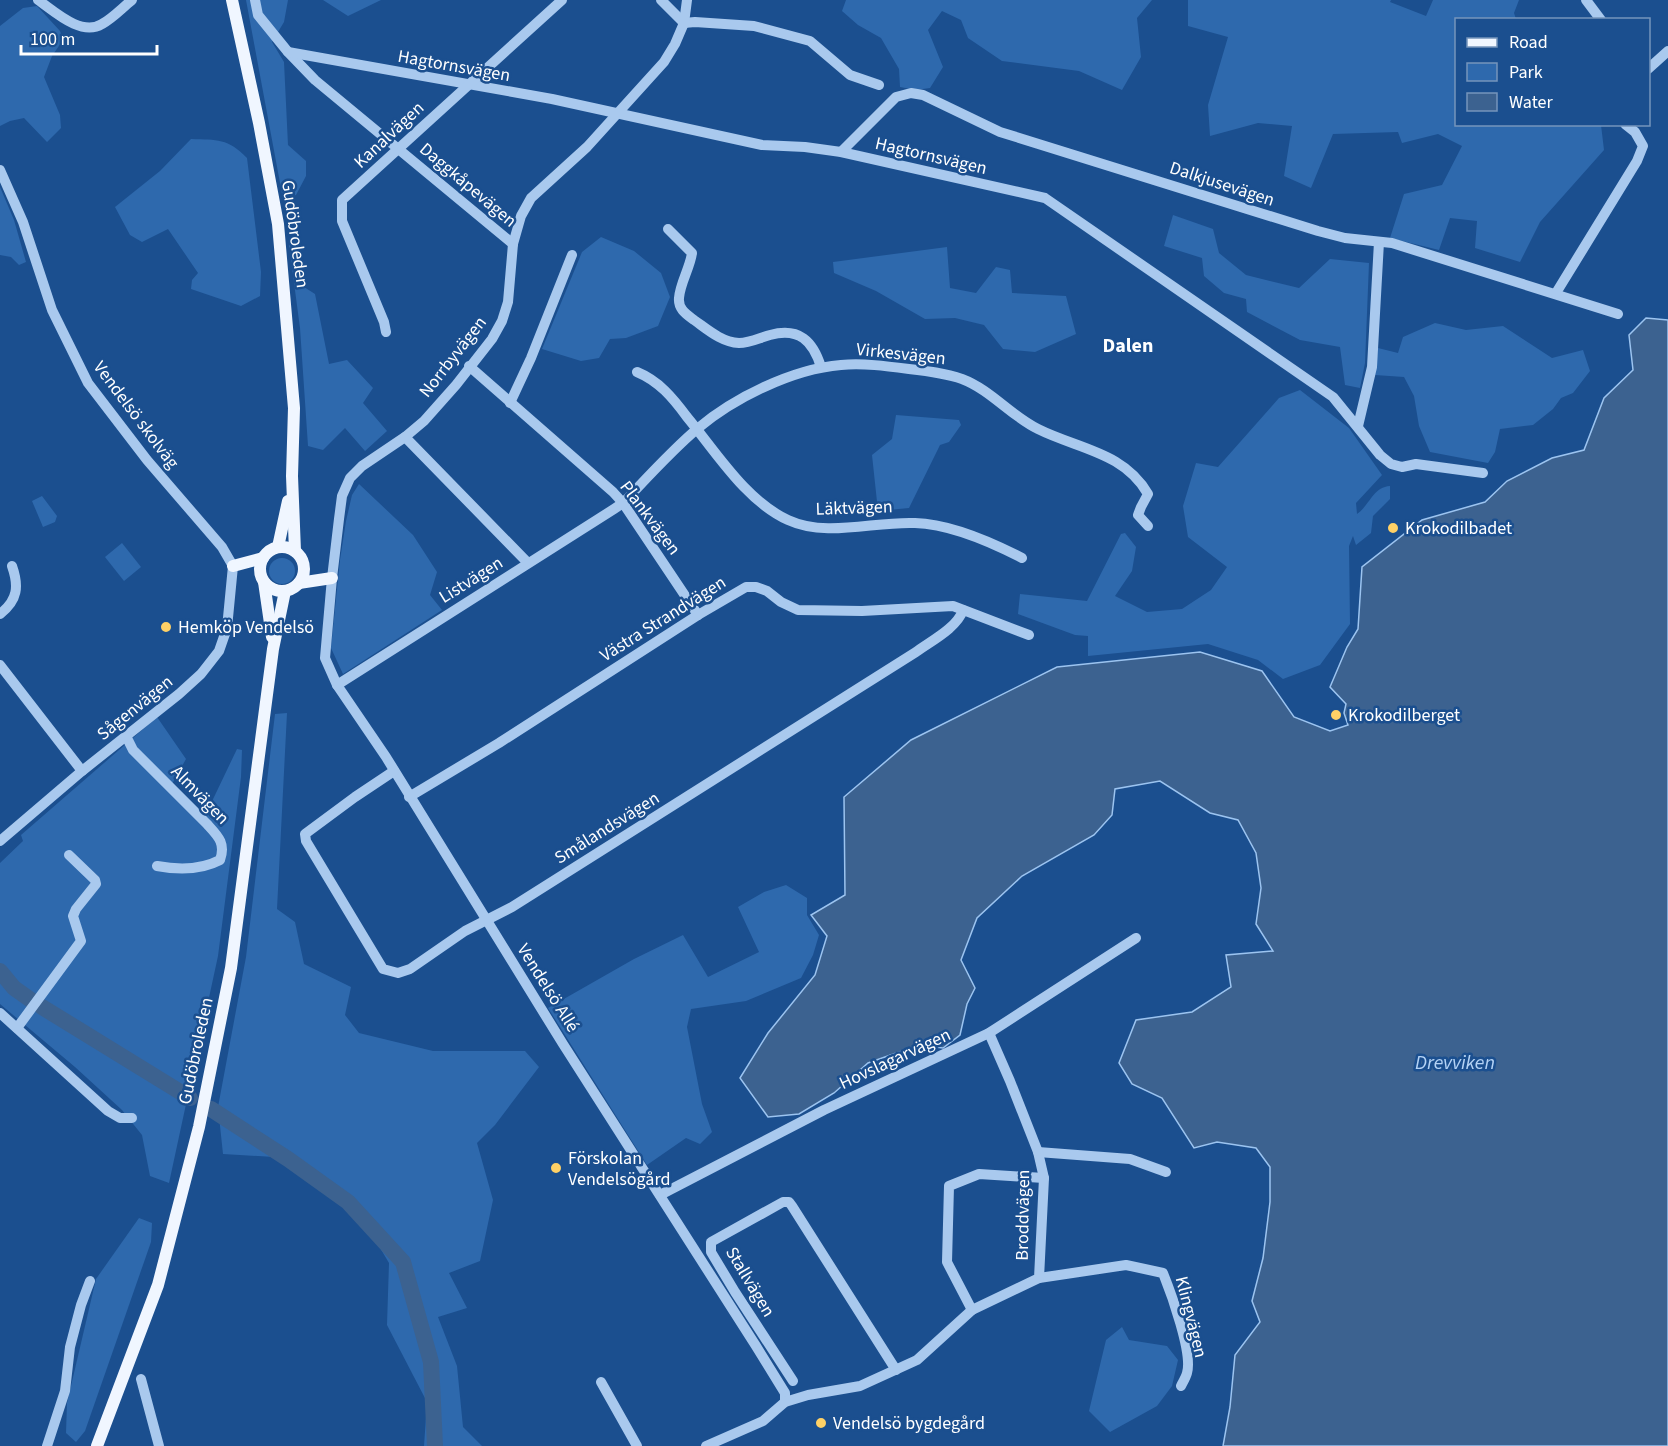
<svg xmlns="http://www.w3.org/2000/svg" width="1668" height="1446" font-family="'Source Sans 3',sans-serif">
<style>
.green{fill:#2e69ad}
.water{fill:#3c6290;stroke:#9cc4f0;stroke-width:1.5}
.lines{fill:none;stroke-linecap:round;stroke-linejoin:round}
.river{stroke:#3c6290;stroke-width:16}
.minor{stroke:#a9c9ee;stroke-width:10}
.major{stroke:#f0f6ff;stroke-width:12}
.poi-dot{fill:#ffd166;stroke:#1b4f8f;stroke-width:2}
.labels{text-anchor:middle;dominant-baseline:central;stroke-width:5;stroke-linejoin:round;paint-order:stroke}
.street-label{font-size:18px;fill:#fff;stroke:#1b4f8f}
.poi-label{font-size:18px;fill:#fff;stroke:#1b4f8f;text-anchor:start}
.neighbourhood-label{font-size:20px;font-weight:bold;fill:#fff;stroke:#1b4f8f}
.water-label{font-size:20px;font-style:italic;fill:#b5d3f5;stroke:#1b4f8f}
</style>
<rect width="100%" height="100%" fill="#1b4f8f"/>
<g class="green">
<polygon points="246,0 288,0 284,22 272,42 284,62 288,145 306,161 306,176 296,195 283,199"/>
<polygon points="323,0 381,0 348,16"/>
<polygon points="846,0 1152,0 1137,18 1141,57 1122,90 1079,71 1002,61 968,38 961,20 942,11 928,30 943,67 930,88 916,90 900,87 899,69 881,38 858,25 842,11"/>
<polygon points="1188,0 1391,0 1390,2 1426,16 1433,0 1519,0 1514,13 1516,19 1456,20 1456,124 1601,125 1604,150 1540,222 1520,262 1475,248 1477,221 1450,218 1439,250 1390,238 1404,194 1442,185 1462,146 1438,134 1402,143 1398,132 1333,134 1311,188 1284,176 1292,126 1258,123 1210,136 1208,105 1228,37 1188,26"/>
<polygon points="37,6 60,31 63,40 52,56 44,77 60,115 61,128 47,142 24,118 10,121 0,126 0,26 23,8"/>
<path d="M191,139c26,1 37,-1 56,19l14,114 -1,24 -19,10 -50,-17 1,-9 6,-7 -30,-44 -26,13 -12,-7 -15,-28 45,-36z"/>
<polygon points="0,187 14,220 26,262 19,265 11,257 0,255"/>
<polygon points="1173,215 1213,229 1219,253 1246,275 1299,288 1330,259 1369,263 1365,363 1360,388 1345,385 1340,347 1300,340 1247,312 1246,299 1224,293 1204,276 1202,258 1164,246"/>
<polygon points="601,237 634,251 661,273 670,297 658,326 626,338 610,339 599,358 581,361 542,349 582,252"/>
<polygon points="300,241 304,287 315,294 329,364 347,360 373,388 363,403 387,431 365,451 345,428 323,450 308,446 300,328 289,245"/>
<polygon points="947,247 950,288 976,293 996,267 1010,270 1012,293 1066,296 1076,334 1035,352 1003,349 984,325 955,318 925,319 876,291 834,273 833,262"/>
<polygon points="1435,323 1466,330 1503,326 1552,358 1583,350 1590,371 1573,393 1561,398 1553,409 1533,425 1500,429 1495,452 1488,463 1430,452 1419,426 1414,396 1404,377 1375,375 1378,348 1398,353 1403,337"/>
<path d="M1300,390l49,38 33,47 -26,28 1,11c13,-9 16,-27 33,-28v13l-17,17 -2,17 -15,12 -3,-9 -4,10 1,78 -30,41 -37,14 -25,-19 -50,-16 -120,12v-20l-13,-1 -57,-21 2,-20 67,7 34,-67 4,-1 11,14 -4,24 -17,25 32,16 35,-3 29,-19 16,-23 -39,-30 -5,-31 13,-43 22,4 61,-69z"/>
<polygon points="896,415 959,420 961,425 949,442 940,445 909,508 878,511 872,455 892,439"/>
<polygon points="359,484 413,535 437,572 430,595 442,610 343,674 331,648 340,560 346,521 352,495"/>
<polygon points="42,496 57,516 55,522 43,527 32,501"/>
<polygon points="122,543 141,567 124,581 105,557"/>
<circle cx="282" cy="571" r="13"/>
<polygon points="287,713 277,909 295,922 304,964 351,987 345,1015 359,1033 433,1051 525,1051 539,1067 495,1125 477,1143 493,1200 480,1261 449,1273 467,1308 438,1317 457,1366 463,1427 482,1446 424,1446 427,1402 387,1325 389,1263 348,1194 274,1157 223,1154 218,1107 246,957 275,714"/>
<polygon points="157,717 186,759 172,784 205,816 237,749 242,750 241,777 218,956 169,1183 150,1176 142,1135 122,1110 75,1067 0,1004 0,863 23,841 21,835"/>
<polygon points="786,885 807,898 807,915 819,935 813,955 801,978 746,1001 691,1009 687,1027 702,1104 712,1132 700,1144 686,1138 647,1165 548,1008 634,959 683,935 708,977 759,952 738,907 764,892"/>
<polygon points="139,1218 152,1223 151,1242 85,1431 76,1442 66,1433 67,1403 96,1279"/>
<polygon points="1122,1327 1129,1340 1167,1346 1178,1360 1172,1386 1157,1406 1110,1432 1089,1411 1106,1340"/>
</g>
<polygon class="water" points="1646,318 1668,320 1668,1446 1223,1446 1230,1407 1235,1355 1260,1322 1252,1301 1263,1258 1270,1202 1270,1167 1256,1148 1217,1142 1194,1148 1162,1098 1132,1084 1119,1063 1136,1020 1192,1012 1231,987 1226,955 1273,951 1256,924 1261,888 1256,853 1238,820 1210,813 1160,781 1115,789 1112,815 1094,835 1022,876 977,918 961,960 975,988 967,1004 960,1035 943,1048 919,1045 868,1063 834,1093 799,1114 768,1117 740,1078 768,1033 815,975 827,936 811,915 845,895 844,797 911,740 1057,667 1200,652 1262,671 1294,717 1330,731 1348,725 1344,713 1346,704 1330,687 1347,647 1358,629 1362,567 1422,520 1485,502 1507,481 1552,458 1584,450 1604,398 1633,370 1629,335"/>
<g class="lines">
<g class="river">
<polyline points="0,971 14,988 31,1000"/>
<polyline points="42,1007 190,1098"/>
<polyline points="211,1109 288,1159 348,1202 403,1262 431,1362 435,1446"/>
</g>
<g class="minor">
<path d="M38,0c16,11 43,37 64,24 11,-6 20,-16 30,-24"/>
<polyline points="255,0 258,15 288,52 315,80 513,244"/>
<polyline points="661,0 684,23 695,22 754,26 810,41 850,75 879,85"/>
<polyline points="687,0 684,23 675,44 664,62 587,147 531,198 521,216 513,244 508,302 502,321 492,339 456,385 424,421 405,437 362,466 350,478 342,496 339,519 332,578 325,658 337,685 386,757 563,1044 756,1346 785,1393 785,1402"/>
<polyline points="1586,0 1601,20"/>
<polyline points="288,52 552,99 762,145 805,147 841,152 1045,198 1333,397 1380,455 1391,464 1402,467 1416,464 1483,473"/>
<polyline points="1648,69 1668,51"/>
<polyline points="841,152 896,97 911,93 923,95 1000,132 1318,231 1345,238 1392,243 1618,314"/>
<polyline points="0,170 23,222 52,310 88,383 147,460 222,547 233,566 227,628 219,651 201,674 179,694 82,771 0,841"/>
<path d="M668,229l24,24c-2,15 -12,30 -13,45 -1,11 7,16 15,22 13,9 27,22 45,23 11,0 20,-5 31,-8 29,-8 43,6 51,32"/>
<polyline points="1556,293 1637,161 1643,146 1635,132 1625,124"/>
<polyline points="386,332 384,322 342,221 342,200 562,0"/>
<polyline points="469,366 613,492 623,503 698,615"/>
<path d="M637,372c22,9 36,26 50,45 29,35 59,84 101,103 39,18 86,1 127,3 35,1 76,19 107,35"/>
<polyline points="510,403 531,358 572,255"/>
<polyline points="1358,426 1372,367 1379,242"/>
<polyline points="405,437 528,563"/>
<path d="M0,614c18,-14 19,-28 12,-48"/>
<polyline points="0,665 82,771"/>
<path d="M337,685l277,-176 9,-6c24,-25 48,-52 74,-74 37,-31 95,-60 144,-64 22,-2 45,1 68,4 18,2 36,4 53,10 29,11 49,37 76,50 40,20 86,23 110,65l-7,13 -3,8 10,11"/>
<path d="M126,736l7,14 74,74c11,12 19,19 13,36 -19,10 -42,10 -63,6"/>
<path d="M394,771l-39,26 -50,37 1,7 77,128 15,4 12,-4 55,-38 47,-24 404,-255c15,-11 41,-24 47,-42"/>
<polyline points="409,797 499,743 698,615 746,587 756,587 767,591 781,602 798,610 862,611 953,606 1029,635"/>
<polyline points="0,1013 108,1111 120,1118 132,1118"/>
<polyline points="17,1028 81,941 73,916 76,909 96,884 95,880 69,855"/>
<polyline points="1038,1152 1130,1159 1166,1172"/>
<polyline points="660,1195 824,1110 989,1033 1136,938"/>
<path d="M1039,1278l87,-13 37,8c8,20 30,80 24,100 -1,4 -4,9 -6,13"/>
<polyline points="972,1310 947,1262 949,1186 979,1174 1044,1178"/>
<polyline points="141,1379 159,1446"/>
<polyline points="793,1381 735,1292 711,1252 711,1242 783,1202 789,1202 792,1206 896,1370"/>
<polyline points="601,1382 637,1446"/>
<polyline points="47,1446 65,1391 70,1347 81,1305 90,1281"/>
<polyline points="706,1446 763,1421 785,1402 808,1395 860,1386 917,1360 972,1310 1039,1278 1044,1178 1038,1152 1010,1081 989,1033"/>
</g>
<g class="major">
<polyline points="232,0 259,123 278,224 294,408 292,476 295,551"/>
<polyline points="278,547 288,501"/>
<circle cx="282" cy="569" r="22"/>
<polyline points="233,566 263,558"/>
<polyline points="264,582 272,637"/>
<polyline points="299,583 332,578"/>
<polyline points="97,1446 158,1285 199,1127 231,968 273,649 285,591"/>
</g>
</g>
<g class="poi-dot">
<circle cx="1393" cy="528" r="6"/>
<circle cx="166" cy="627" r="6"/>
<circle cx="1336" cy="715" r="6"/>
<circle cx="556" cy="1168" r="6"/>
<circle cx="821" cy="1423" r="6"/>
</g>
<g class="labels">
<g class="street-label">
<text transform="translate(454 66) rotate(10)">Hagtornsvägen</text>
<text transform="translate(389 135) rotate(-43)">Kanalvägen</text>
<text transform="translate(931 156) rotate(13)">Hagtornsvägen</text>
<text transform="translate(1222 184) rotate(18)">Dalkjusevägen</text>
<text transform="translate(468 185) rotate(40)">Daggkåpevägen</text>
<text transform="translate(295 234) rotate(82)">Gudöbroleden</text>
<text transform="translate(901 354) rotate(6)">Virkesvägen</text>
<text transform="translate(453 357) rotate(-52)">Norrbyvägen</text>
<text transform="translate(136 415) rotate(53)">Vendelsö skolväg</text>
<text transform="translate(854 508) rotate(-2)">Läktvägen</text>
<text transform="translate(650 518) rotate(53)">Plankvägen</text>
<text transform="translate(471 580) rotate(-32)">Listvägen</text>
<text transform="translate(663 619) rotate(-32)">Västra Strandvägen</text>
<text transform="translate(135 708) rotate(-39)">Sågenvägen</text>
<text transform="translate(200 795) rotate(46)">Almvägen</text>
<text transform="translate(607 828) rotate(-32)">Smålandsvägen</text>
<text transform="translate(548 988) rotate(58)">Vendelsö Allé</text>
<text transform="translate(196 1051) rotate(-78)">Gudöbroleden</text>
<text transform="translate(895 1059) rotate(-25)">Hovslagarvägen</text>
<text transform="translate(1023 1215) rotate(-89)">Broddvägen</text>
<text transform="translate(750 1282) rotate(59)">Stallvägen</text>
<text transform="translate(1191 1317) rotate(76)">Klingvägen</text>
</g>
<g class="poi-label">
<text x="1405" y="528">Krokodilbadet</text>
<text x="178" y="627">Hemköp Vendelsö</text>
<text x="1348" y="715">Krokodilberget</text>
<text x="568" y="1158">Förskolan<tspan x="568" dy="21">Vendelsögård</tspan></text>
<text x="833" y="1423">Vendelsö bygdegård</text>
</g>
<g class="neighbourhood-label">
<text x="1128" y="346">Dalen</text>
</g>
<g class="water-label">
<text x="1455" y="1063">Drevviken</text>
</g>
</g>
<rect x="1455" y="18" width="195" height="108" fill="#1b4f8f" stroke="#7695bc" stroke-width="1.5"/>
<rect x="1467" y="38" width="30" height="9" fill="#f0f6ff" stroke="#7695bc" stroke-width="1.5"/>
<text x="1509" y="48" font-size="18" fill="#ffffff">Road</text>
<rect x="1467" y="63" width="30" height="18" fill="#2e69ad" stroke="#7695bc" stroke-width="1.5"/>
<text x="1509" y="78" font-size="18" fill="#ffffff">Park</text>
<rect x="1467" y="93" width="30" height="18" fill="#3c6290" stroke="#7695bc" stroke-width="1.5"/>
<text x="1509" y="108" font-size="18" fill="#ffffff">Water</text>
<path d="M21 45v9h136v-9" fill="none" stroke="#ffffff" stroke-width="3"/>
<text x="30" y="45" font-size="18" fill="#ffffff" stroke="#1b4f8f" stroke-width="4.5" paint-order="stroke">100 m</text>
</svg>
